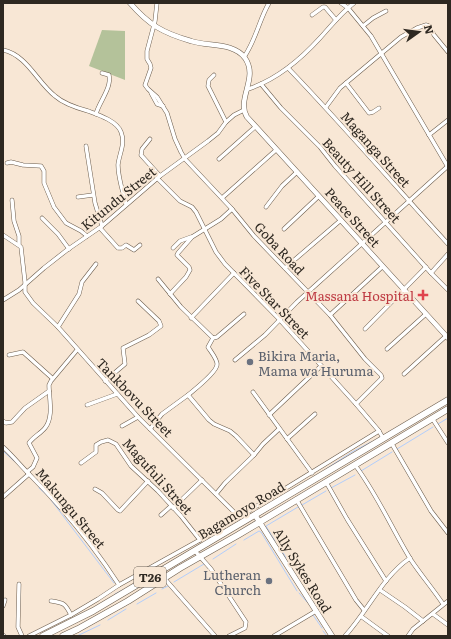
<svg xmlns="http://www.w3.org/2000/svg" width="451" height="639" font-family="Literata,serif">
<style>
.green{fill:#b4c29a}
.lines{fill:none;stroke-linecap:round;stroke-linejoin:round}
.stream{stroke:#b2cefc;stroke-width:1}
.minor-casing{stroke:#6c5d4d;stroke-width:4.5}
.tertiary-casing{stroke:#6c5d4d;stroke-width:5.5}
.secondary-casing{stroke:#6c5d4d;stroke-width:6}
.trunk-casing{stroke:#6c5d4d;stroke-width:7}
.minor{stroke:#fff;stroke-width:3.5}
.tertiary{stroke:#fff;stroke-width:4.5}
.secondary{stroke:#fff;stroke-width:5}
.trunk{stroke:#fff;stroke-width:6}
.health-dot{fill:#e0444e;stroke:#f8e7d5;stroke-width:1.5}
.worship-dot{fill:#6b7280;stroke:#f8e7d5;stroke-width:1.5}
.labels{text-anchor:middle;dominant-baseline:central;stroke-width:4;stroke-linejoin:round;paint-order:stroke}
.shield{fill:#f8e7d5;stroke:#6b6157;stroke-width:1}
.shield-label{font-size:12px;font-weight:bold;fill:#2e2821}
.street-label{font-size:13px;fill:#2e2821;stroke:#f8e7d5}
.health-label{font-size:13px;fill:#be3a42;stroke:#f8e7d5;text-anchor:end}
.worship-label{font-size:13px;fill:#5b616d;stroke:#f8e7d5;text-anchor:start}
</style>
<rect width="100%" height="100%" fill="#f8e7d5"/>
<polygon class="green" points="102,30 125,31 125,80 89,66"/>
<g class="lines">
<g class="stream">
<polyline points="438,424 448,418"/>
<polyline points="397,449 433,427"/>
<polyline points="3,451 14,461"/>
<polyline points="326,469 352,452 371,442"/>
<polyline points="361,471 392,452"/>
<polyline points="39,488 48,496"/>
<polyline points="331,488 355,475"/>
<polyline points="51,500 114,583"/>
<polyline points="302,505 326,491"/>
<polyline points="244,540 259,531 261,532 297,591"/>
<polyline points="275,541 266,526 298,507"/>
<polyline points="280,547 286,558"/>
<polyline points="213,559 236,544"/>
<polyline points="174,582 204,564"/>
<polyline points="162,589 168,586"/>
<polyline points="299,593 308,603"/>
<polyline points="115,594 125,589"/>
<polyline points="137,604 156,593"/>
<polyline points="313,615 322,628"/>
<polyline points="108,620 126,609"/>
<polyline points="323,631 327,636"/>
<polyline points="77,636 100,625"/>
</g>
<g class="minor-casing">
<g id="minor">
<polyline points="157,3 155,21 147,51 147,59 150,64 151,68 145,85 148,89 157,97 167,113 175,139 181,152 185,159 232,209 254,236 330,315 365,359 381,375 382,378 356,404"/>
<polyline points="341,3 348,8 371,36 448,167"/>
<polyline points="312,15 323,7 325,7 336,20"/>
<polyline points="363,26 373,18 386,11"/>
<path d="M3,50c24,5 34,32 52,46 9,8 22,12 33,15 11,4 29,10 33,21 5,11 -2,22 -3,33 0,13 5,27 8,39"/>
<path d="M244,57c12,-17 15,-37 25,-54"/>
<path d="M288,68c55,57 106,117 160,176"/>
<polyline points="214,75 209,80 208,86 226,122"/>
<polyline points="346,83 369,113 373,112 379,108"/>
<polyline points="261,84 281,108 320,147 335,166 431,273 448,290"/>
<path d="M248,89c28,-9 52,-29 72,-51 11,-12 21,-25 34,-35"/>
<polyline points="151,93 157,104 163,106"/>
<polyline points="326,107 340,88 401,37 417,28 426,25 429,26 434,35 448,52"/>
<path d="M96,114c3,-12 16,-26 13,-39l-7,-2"/>
<polyline points="429,135 448,120"/>
<polyline points="150,139 142,149 141,155 160,176"/>
<polyline points="86,146 95,203 102,226"/>
<polyline points="219,159 255,127"/>
<polyline points="7,163 11,162 23,165 41,166 44,171 44,183 54,207 66,223 81,231 87,236"/>
<polyline points="157,178 180,201 192,207 196,212 216,252 225,264 279,319 356,404 379,431 383,438"/>
<polyline points="78,197 93,195"/>
<polyline points="222,198 276,150"/>
<polyline points="12,200 14,221 19,236 19,245"/>
<polyline points="266,207 282,186 297,172"/>
<polyline points="42,218 58,234 69,249"/>
<polyline points="100,228 118,248 122,248 126,245 134,250 140,245"/>
<polyline points="284,229 319,196"/>
<polyline points="3,235 21,247 25,282 25,292 33,303 58,327 138,417 239,517"/>
<polyline points="173,248 180,241 191,237"/>
<polyline points="285,268 341,220"/>
<polyline points="431,273 448,254"/>
<polyline points="158,279 181,307 213,338"/>
<polyline points="170,294 186,277 190,270 189,267 177,255 178,253 192,237 221,219 232,209"/>
<polyline points="3,300 19,290 44,268 67,250 102,226 160,176 208,141 218,133 226,122 234,115 244,110"/>
<polyline points="330,315 382,267"/>
<polyline points="191,318 234,273"/>
<polyline points="58,327 79,294 82,282 96,264"/>
<polyline points="365,329 426,267"/>
<polyline points="387,349 426,314"/>
<polyline points="9,355 23,352 52,378"/>
<polyline points="235,360 265,335 297,302 448,166"/>
<polyline points="404,374 446,336"/>
<polyline points="105,381 125,364 123,348 149,335 161,326 159,321 138,301"/>
<polyline points="253,392 312,473"/>
<path d="M188,395c6,-5 28,-22 29,-30 1,-5 -6,-13 -9,-18l5,-9 4,-1 27,-23"/>
<polyline points="87,405 117,394"/>
<polyline points="269,415 321,366"/>
<polyline points="432,418 448,443"/>
<polyline points="3,421 6,423 12,422 25,408 49,391"/>
<polyline points="122,426 138,417"/>
<polyline points="150,429 162,414 188,395 209,420 214,424 230,431 236,436 254,455"/>
<polyline points="287,439 315,414"/>
<polyline points="392,444 431,511 448,533"/>
<path d="M3,447c9,8 17,18 26,27 33,33 64,71 90,111"/>
<polyline points="81,463 96,452 96,445 101,442 108,440 116,444 131,466 158,491 181,516 200,540"/>
<path d="M355,465c22,29 37,64 56,95 10,15 22,29 32,44"/>
<path d="M27,472l6,-5 4,-9 -8,-15c4,-6 11,-9 16,-15 9,-11 4,-30 4,-43l2,-4 26,-31"/>
<polyline points="326,482 347,519 386,581"/>
<polyline points="95,489 102,493 118,510 120,511 148,481"/>
<polyline points="216,494 225,483 254,455 263,444 279,429"/>
<polyline points="3,497 29,474"/>
<polyline points="296,499 356,600 364,610"/>
<polyline points="173,508 202,480"/>
<polyline points="161,515 171,506"/>
<polyline points="195,551 211,569 246,622 245,628 229,636"/>
<polyline points="164,578 215,636"/>
<polyline points="19,584 18,627 22,636"/>
<polyline points="380,590 405,607 423,621"/>
<path d="M51,601c13,2 14,2 20,14"/>
<polyline points="3,606 5,600"/>
<polyline points="433,614 448,625"/>
<polyline points="362,617 388,636"/>
<polyline points="3,635 4,636"/>
<polyline points="29,636 71,615 98,599 119,585 216,531 379,431"/>
<polyline points="274,636 316,611"/>
<path d="M345,636c23,-25 37,-59 65,-78"/>
<polyline points="408,636 413,629 448,601"/>
</g>
</g>
<g class="tertiary-casing">
<path id="tertiary" d="M130,3c19,22 33,30 61,38 18,6 42,1 54,17 14,20 -9,41 2,59l201,221"/>
</g>
<g class="secondary-casing">
<polyline id="secondary" points="255,515 332,636"/>
</g>
<g class="trunk-casing">
<g id="trunk">
<polyline points="43,636 93,611 448,400"/>
<polyline points="63,636 78,629 128,601 180,568 238,535 448,409"/>
</g>
</g>
<use href="#minor" class="minor"/>
<use href="#tertiary" class="tertiary"/>
<use href="#secondary" class="secondary"/>
<use href="#trunk" class="trunk"/>
</g>
<path class="health-dot" d="M421 289h4v4h4v4h-4v4h-4v-4h-4v-4h4z"/>
<g class="worship-dot">
<circle cx="250" cy="362" r="4"/>
<circle cx="269" cy="581" r="4"/>
</g>
<g class="labels">
<rect class="shield" x="134" y="567" width="32" height="20" rx="3"/>
<g class="shield-label">
<text x="150" y="577">T26</text>
</g>
<g class="street-label">
<text transform="translate(376 149) rotate(48)">Maganga Street</text>
<text transform="translate(362 180) rotate(48)">Beauty Hill Street</text>
<text transform="translate(118 198) rotate(-39)">Kitundu Street</text>
<text transform="translate(353 217) rotate(48)">Peace Street</text>
<text transform="translate(280 248) rotate(47)">Goba Road</text>
<text transform="translate(275 302) rotate(46)">Five Star Street</text>
<text transform="translate(135 397) rotate(46)">Tankbovu Street</text>
<text transform="translate(158 476) rotate(48)">Magufuli Street</text>
<text transform="translate(71 508) rotate(50)">Makungu Street</text>
<text transform="translate(241 510) rotate(-31)">Bagamoyo Road</text>
<text transform="translate(303 570) rotate(58)">Ally Sykes Road</text>
</g>
<g class="health-label">
<text x="414" y="295">Massana Hospital</text>
</g>
<g class="worship-label">
<text x="258" y="355">Bikira Maria,<tspan x="258" dy="15">Mama wa Huruma</tspan></text>
<text x="261" y="574" text-anchor="end">Lutheran<tspan x="261" dy="15">Church</tspan></text>
</g>
</g>
<rect width="451" height="639" fill="none" stroke="#2e2821" stroke-width="8"/>
<g transform="translate(419 32) rotate(76)" stroke="#f8e7d5" stroke-width="3" paint-order="stroke">
<path d="M0-3L7 15L0 10L-7 15Z" fill="#2e2821"/>
<text y="-6" font-size="11" font-weight="bold" text-anchor="middle" fill="#2e2821">N</text>
</g>
</svg>
